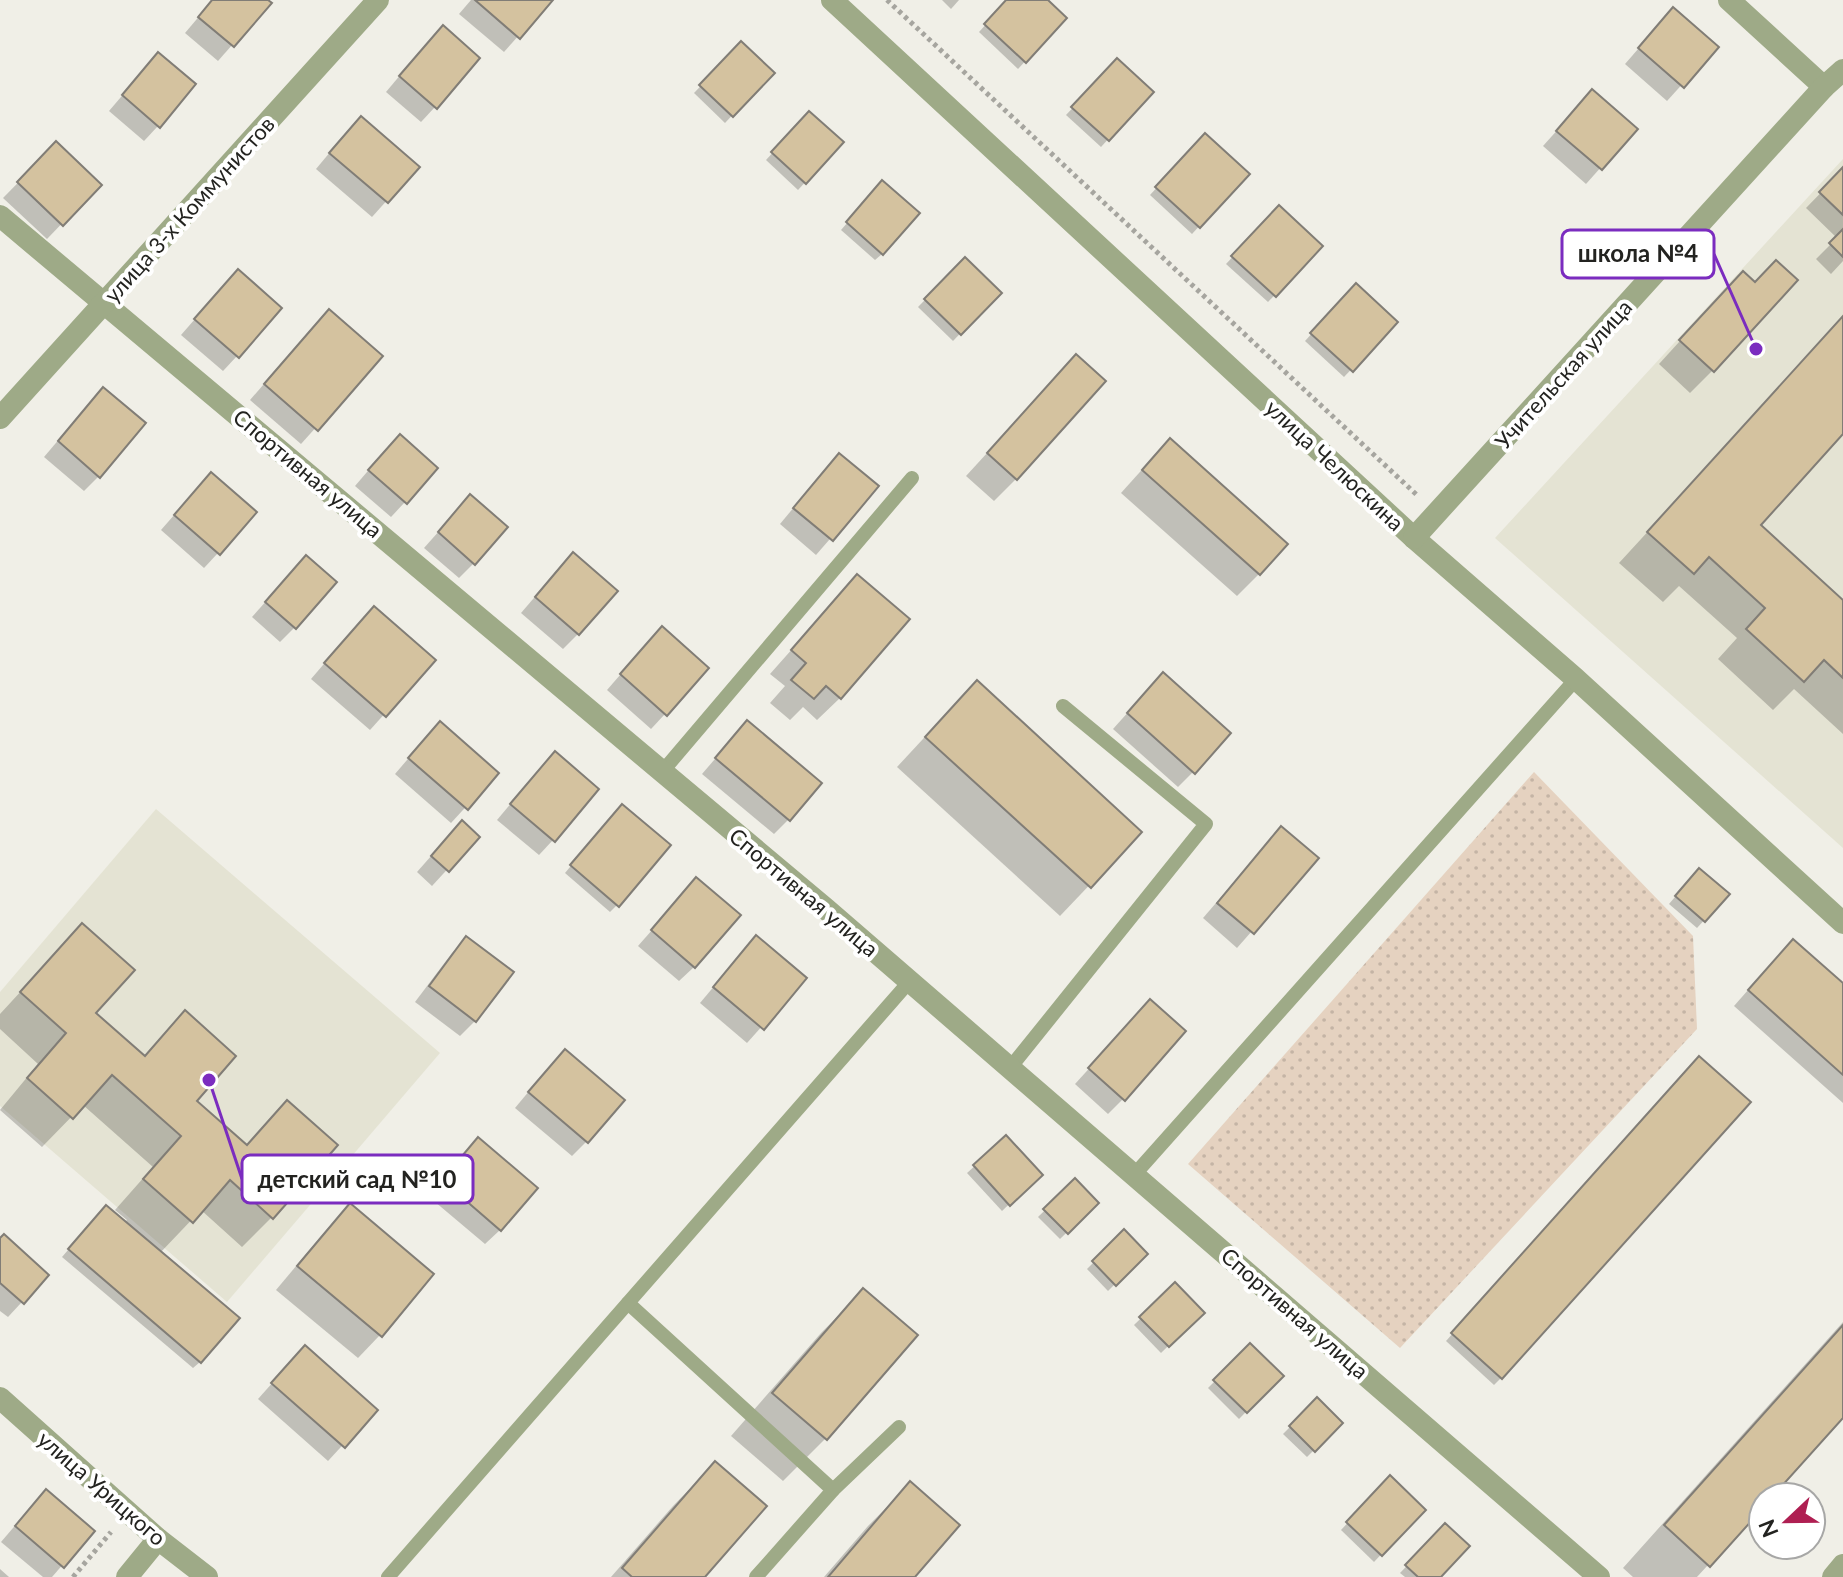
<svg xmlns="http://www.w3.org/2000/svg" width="1843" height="1577" font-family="Lato,sans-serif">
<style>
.built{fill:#e4e3d3}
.park{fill:url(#park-dots)}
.shadow{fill:#0003}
.building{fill:#d4c29f;stroke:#817d76;stroke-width:2}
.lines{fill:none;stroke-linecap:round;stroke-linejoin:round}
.path{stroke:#a6a59f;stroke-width:5;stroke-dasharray:4 4;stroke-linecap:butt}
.service{stroke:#9eaa87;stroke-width:14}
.minor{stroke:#9eaa87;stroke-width:22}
.labels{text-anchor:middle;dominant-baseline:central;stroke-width:8;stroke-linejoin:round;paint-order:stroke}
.street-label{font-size:22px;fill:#232320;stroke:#fff}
.leader{fill:none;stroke:#7b2cbf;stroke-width:3}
.callout-dot{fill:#7b2cbf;stroke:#fff;stroke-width:3}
.callout{fill:#fff;stroke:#7b2cbf;stroke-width:3}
.callout-label{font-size:24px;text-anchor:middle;font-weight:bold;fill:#232320}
</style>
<defs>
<pattern id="park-dots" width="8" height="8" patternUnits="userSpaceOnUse" patternTransform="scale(2)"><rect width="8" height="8" fill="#e5d2c0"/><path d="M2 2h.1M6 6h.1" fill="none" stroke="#c4b4a5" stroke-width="1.8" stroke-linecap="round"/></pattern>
</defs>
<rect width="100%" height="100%" fill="#f0efe7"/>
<g class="built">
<polygon points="1843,159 1843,848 1495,538"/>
<polygon points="156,809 440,1053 227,1302 0,1106 0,992"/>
</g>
<polygon class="park" points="1534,772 1693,936 1697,1029 1400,1348 1188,1164"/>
<g class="shadow">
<polygon points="213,0 265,0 269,3 218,61 185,33"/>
<polygon points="471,0 550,0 504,52 459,14"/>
<polygon points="942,0 959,0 951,9"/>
<polygon points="1008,0 1045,0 1065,18 1018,69 979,32"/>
<polygon points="1659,25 1716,47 1667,101 1625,64"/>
<polygon points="428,42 435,107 421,122 386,92"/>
<polygon points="741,44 772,73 725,123 694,93"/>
<polygon points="1117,61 1151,92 1101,147 1066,115"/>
<polygon points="144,70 158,126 144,141 109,111"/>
<polygon points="1578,107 1635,129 1586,184 1543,146"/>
<polygon points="809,113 841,143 798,190 766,160"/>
<polygon points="346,133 417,167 372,217 316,169"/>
<polygon points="1205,135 1247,174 1192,234 1150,195"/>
<polygon points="56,144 99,185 47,239 3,198"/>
<polygon points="1843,170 1843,261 1831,274 1816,259 1837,238 1806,208"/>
<polygon points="876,190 882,254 875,260 841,230"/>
<polygon points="1279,207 1321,246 1268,302 1226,264"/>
<polygon points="965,259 999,293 953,341 918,307"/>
<polygon points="1356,285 1396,322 1344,377 1305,341"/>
<polygon points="223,287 237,356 223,371 181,335"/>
<polygon points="1721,296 1713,370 1690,393 1659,364"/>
<polygon points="1843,319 1843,431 1758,525 1843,602 1843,734 1794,689 1773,710 1718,659 1737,638 1679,586 1663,602 1619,563"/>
<polygon points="314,326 380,356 301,444 250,400"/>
<polygon points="1076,356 1016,479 994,501 966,476"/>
<polygon points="89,404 99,476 84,491 44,457"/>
<polygon points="385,451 405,502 391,517 355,486"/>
<polygon points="1148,463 1259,574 1237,596 1121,493"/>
<polygon points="825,470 876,486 816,555 780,524"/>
<polygon points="196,490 218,553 204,568 161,530"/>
<polygon points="456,512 474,563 459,578 424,548"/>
<polygon points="558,570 578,634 563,649 521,613"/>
<polygon points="291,573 295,627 280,642 252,617"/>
<polygon points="857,576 840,698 817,720 803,707 790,720 770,703 785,686 770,674"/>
<polygon points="359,623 433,660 370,730 311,679"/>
<polygon points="647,644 665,714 651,729 607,690"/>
<polygon points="1148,690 1193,772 1178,787 1113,729"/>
<polygon points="948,712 1140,832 1060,916 897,767"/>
<polygon points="733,738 788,820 774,834 702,774"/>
<polygon points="425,739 496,774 451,823 395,774"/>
<polygon points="540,769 553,840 539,855 497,820"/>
<polygon points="615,813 617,905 610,912 565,873"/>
<polygon points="477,837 432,886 417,872 447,838"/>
<polygon points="1267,844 1316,858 1237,948 1203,918"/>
<polygon points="1692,877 1727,895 1697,928 1669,904"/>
<polygon points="696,880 694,967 679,981 638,946"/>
<polygon points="82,925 93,1013 143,1057 185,1013 194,1101 245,1146 287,1102 272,1217 242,1247 201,1210 160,1253 200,1362 193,1368 62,1257 99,1214 124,1223 127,1220 115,1210 153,1167 83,1105 42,1147 0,1110 38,1064 0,1029 0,1014"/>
<polygon points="467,938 475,1021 460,1036 415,1002 452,953"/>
<polygon points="742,953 804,979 747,1043 700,1003"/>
<polygon points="1778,956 1843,986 1843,1103 1734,1006"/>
<polygon points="1136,1017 1123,1099 1108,1114 1075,1084"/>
<polygon points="1692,1065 1501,1378 1494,1385 1446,1341"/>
<polygon points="550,1066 587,1141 572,1156 515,1108"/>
<polygon points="1006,1138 1040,1175 1002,1211 967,1173"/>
<polygon points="464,1155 500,1230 485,1244 428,1196"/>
<polygon points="1075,1181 1097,1203 1060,1239 1038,1217"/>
<polygon points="350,1206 380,1335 358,1358 276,1290 328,1228"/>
<polygon points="1124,1232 1145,1254 1108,1291 1087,1269"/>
<polygon points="0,1240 47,1275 8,1317 0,1311"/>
<polygon points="1175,1285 1202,1313 1161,1353 1134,1325"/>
<polygon points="863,1291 825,1439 783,1481 731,1436 821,1333"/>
<polygon points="1843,1322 1843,1415 1770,1497 1763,1497 1763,1505 1697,1577 1633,1577 1623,1568"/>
<polygon points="1250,1346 1281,1376 1239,1419 1208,1388"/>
<polygon points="291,1362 375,1410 328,1461 258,1399"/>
<polygon points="1317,1400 1341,1423 1307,1457 1283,1434"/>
<polygon points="715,1463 702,1577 611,1577 673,1506"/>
<polygon points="1390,1478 1423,1510 1374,1562 1341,1530"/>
<polygon points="910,1484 913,1577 824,1577 868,1526"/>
<polygon points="31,1507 92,1531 52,1577 43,1577 1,1542"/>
<polygon points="1445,1526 1438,1577 1405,1577 1400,1573"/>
<polygon points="0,1569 9,1577 0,1577"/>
</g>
<g class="building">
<polygon points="212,0 268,0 272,3 234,47 198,17"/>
<polygon points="475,0 553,0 520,39"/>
<polygon points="1006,0 1048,0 1067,18 1026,63 984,24"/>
<polygon points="1673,7 1719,47 1684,88 1638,48"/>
<polygon points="443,25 480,58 437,109 399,76"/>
<polygon points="741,41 775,73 733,117 699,85"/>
<polygon points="158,52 196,84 160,128 122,95"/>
<polygon points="1117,58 1154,92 1109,141 1071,107"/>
<polygon points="1592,89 1638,129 1602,170 1556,131"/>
<polygon points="809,111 844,142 806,184 771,152"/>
<polygon points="361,116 420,167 388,203 329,153"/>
<polygon points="1205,133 1250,174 1200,228 1155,187"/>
<polygon points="56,141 102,185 63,226 17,182"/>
<polygon points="1843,167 1843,215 1819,192"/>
<polygon points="882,180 920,213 883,255 846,222"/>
<polygon points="1279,205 1323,246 1276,297 1231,256"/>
<polygon points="1843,229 1843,257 1829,243"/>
<polygon points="965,257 1002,293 961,335 924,299"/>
<polygon points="1776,260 1798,280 1714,372 1679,340 1743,271 1755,282"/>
<polygon points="238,269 282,308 239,358 194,319"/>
<polygon points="1356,283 1398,322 1353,372 1310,333"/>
<polygon points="329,309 383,356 318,431 264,384"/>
<polygon points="1843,316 1843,434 1761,525 1843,600 1843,678 1824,660 1804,682 1746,629 1765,608 1709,557 1694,574 1647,532"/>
<polygon points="1076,354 1106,381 1017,480 987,453"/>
<polygon points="103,387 146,423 100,478 58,441"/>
<polygon points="400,434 438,468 407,504 368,470"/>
<polygon points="1170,438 1288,544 1260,575 1142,470"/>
<polygon points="839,453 879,486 833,541 793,508"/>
<polygon points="211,472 257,512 220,555 174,515"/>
<polygon points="470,494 508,527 475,565 438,532"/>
<polygon points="573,552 618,591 579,635 535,597"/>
<polygon points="306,555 337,582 296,629 265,602"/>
<polygon points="857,574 910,619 841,699 826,686 814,699 791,680 806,663 791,650"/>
<polygon points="374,606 436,660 386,717 324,663"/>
<polygon points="662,626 709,668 667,716 620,674"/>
<polygon points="1163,672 1231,733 1195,774 1127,713"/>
<polygon points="977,680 1142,832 1091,888 925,737"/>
<polygon points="747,720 822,783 790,821 715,758"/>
<polygon points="440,721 499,773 468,810 408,758"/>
<polygon points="555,751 599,789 555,842 510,804"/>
<polygon points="622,804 671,845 619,907 570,865"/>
<polygon points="462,820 480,837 449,872 431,856"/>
<polygon points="1281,826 1319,858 1254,934 1217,903"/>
<polygon points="1699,868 1730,894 1705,922 1675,896"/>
<polygon points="696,877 741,915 695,968 651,930"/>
<polygon points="82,923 135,970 96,1013 145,1056 185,1010 236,1056 197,1101 247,1145 287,1100 338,1145 273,1219 230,1180 193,1223 143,1179 181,1136 112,1075 73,1119 27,1078 66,1033 20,992"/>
<polygon points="756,935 807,978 764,1030 713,987"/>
<polygon points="466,936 514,972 476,1022 429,986"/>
<polygon points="1793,939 1843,983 1843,1075 1748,990"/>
<polygon points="1150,999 1186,1031 1125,1101 1088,1068"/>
<polygon points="565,1049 625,1100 588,1143 528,1092"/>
<polygon points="1699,1056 1751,1102 1502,1379 1451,1333"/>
<polygon points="1006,1135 1043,1175 1010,1206 973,1165"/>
<polygon points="478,1137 538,1188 501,1231 442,1180"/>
<polygon points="1075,1178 1099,1203 1068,1234 1043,1209"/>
<polygon points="350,1203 434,1274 382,1337 297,1266"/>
<polygon points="106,1205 240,1318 201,1363 68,1249"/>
<polygon points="1124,1229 1148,1254 1116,1286 1092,1261"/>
<polygon points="4,1234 49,1275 24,1304 0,1283 0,1238"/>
<polygon points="1175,1282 1205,1313 1169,1347 1139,1317"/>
<polygon points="863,1288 918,1335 827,1440 772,1393"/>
<polygon points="1843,1325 1843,1418 1772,1497 1763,1497 1763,1508 1710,1567 1664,1525"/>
<polygon points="1250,1343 1284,1376 1247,1413 1213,1380"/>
<polygon points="305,1345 378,1410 345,1448 271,1383"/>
<polygon points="1317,1397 1343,1423 1315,1452 1289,1426"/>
<polygon points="715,1461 767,1506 705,1577 632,1577 622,1568"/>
<polygon points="1390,1475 1426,1510 1382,1556 1346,1522"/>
<polygon points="910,1481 960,1525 915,1577 828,1577"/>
<polygon points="46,1489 95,1531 64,1568 15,1526"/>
<polygon points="1445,1523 1470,1546 1441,1577 1418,1577 1405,1565"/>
</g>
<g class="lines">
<g class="path">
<polyline points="887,0 1418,496"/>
<polyline points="73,1577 111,1532"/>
</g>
<g class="service">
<polyline points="662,772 912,478"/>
<polyline points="1010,1068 1206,824 1063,706"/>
<polyline points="1135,1174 1576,679"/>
<polyline points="628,1303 833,1490 756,1577"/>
<polyline points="833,1490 899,1427"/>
<polyline points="388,1577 909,982"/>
</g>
<g class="minor">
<polyline points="832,0 1414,538 1576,679 1843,923"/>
<polyline points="1729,0 1824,87"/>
<polyline points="0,216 826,909 1599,1577"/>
<polyline points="0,418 378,0"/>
<polyline points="1414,538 1824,87 1843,70"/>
<polyline points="0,1398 158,1539 207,1577"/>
<polyline points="127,1577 158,1539"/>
<polyline points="1833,1577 1843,1565"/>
</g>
</g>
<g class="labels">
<g class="street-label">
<text transform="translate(189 209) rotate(-48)">улица 3-х Коммунистов</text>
<text transform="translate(1563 374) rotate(-48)">Учительская улица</text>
<text transform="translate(1335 465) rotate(43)">улица Челюскина</text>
<text transform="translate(308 473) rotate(40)">Спортивная улица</text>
<text transform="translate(804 892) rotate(40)">Спортивная улица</text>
<text transform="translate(1295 1313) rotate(41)">Спортивная улица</text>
<text transform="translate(102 1488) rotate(41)">улица Урицкого</text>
</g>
</g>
<path class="leader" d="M1756 349L1714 254M209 1080L242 1179"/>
<g class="callout-dot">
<circle cx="1756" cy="349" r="8"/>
<circle cx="209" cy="1080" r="8"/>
</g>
<g class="callout">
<rect x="1562" y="230" width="152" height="48" rx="8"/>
<rect x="242" y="1155" width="231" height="48" rx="8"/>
</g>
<g class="callout-label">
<text x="1638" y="262">школа №4</text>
<text x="357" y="1188">детский сад №10</text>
</g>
<g transform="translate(1787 1521) rotate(248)"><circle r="38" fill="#ffffff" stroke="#a7a7a6" stroke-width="2"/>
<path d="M0-6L14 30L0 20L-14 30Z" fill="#af1f52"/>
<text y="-12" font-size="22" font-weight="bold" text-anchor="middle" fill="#232320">N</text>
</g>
</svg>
